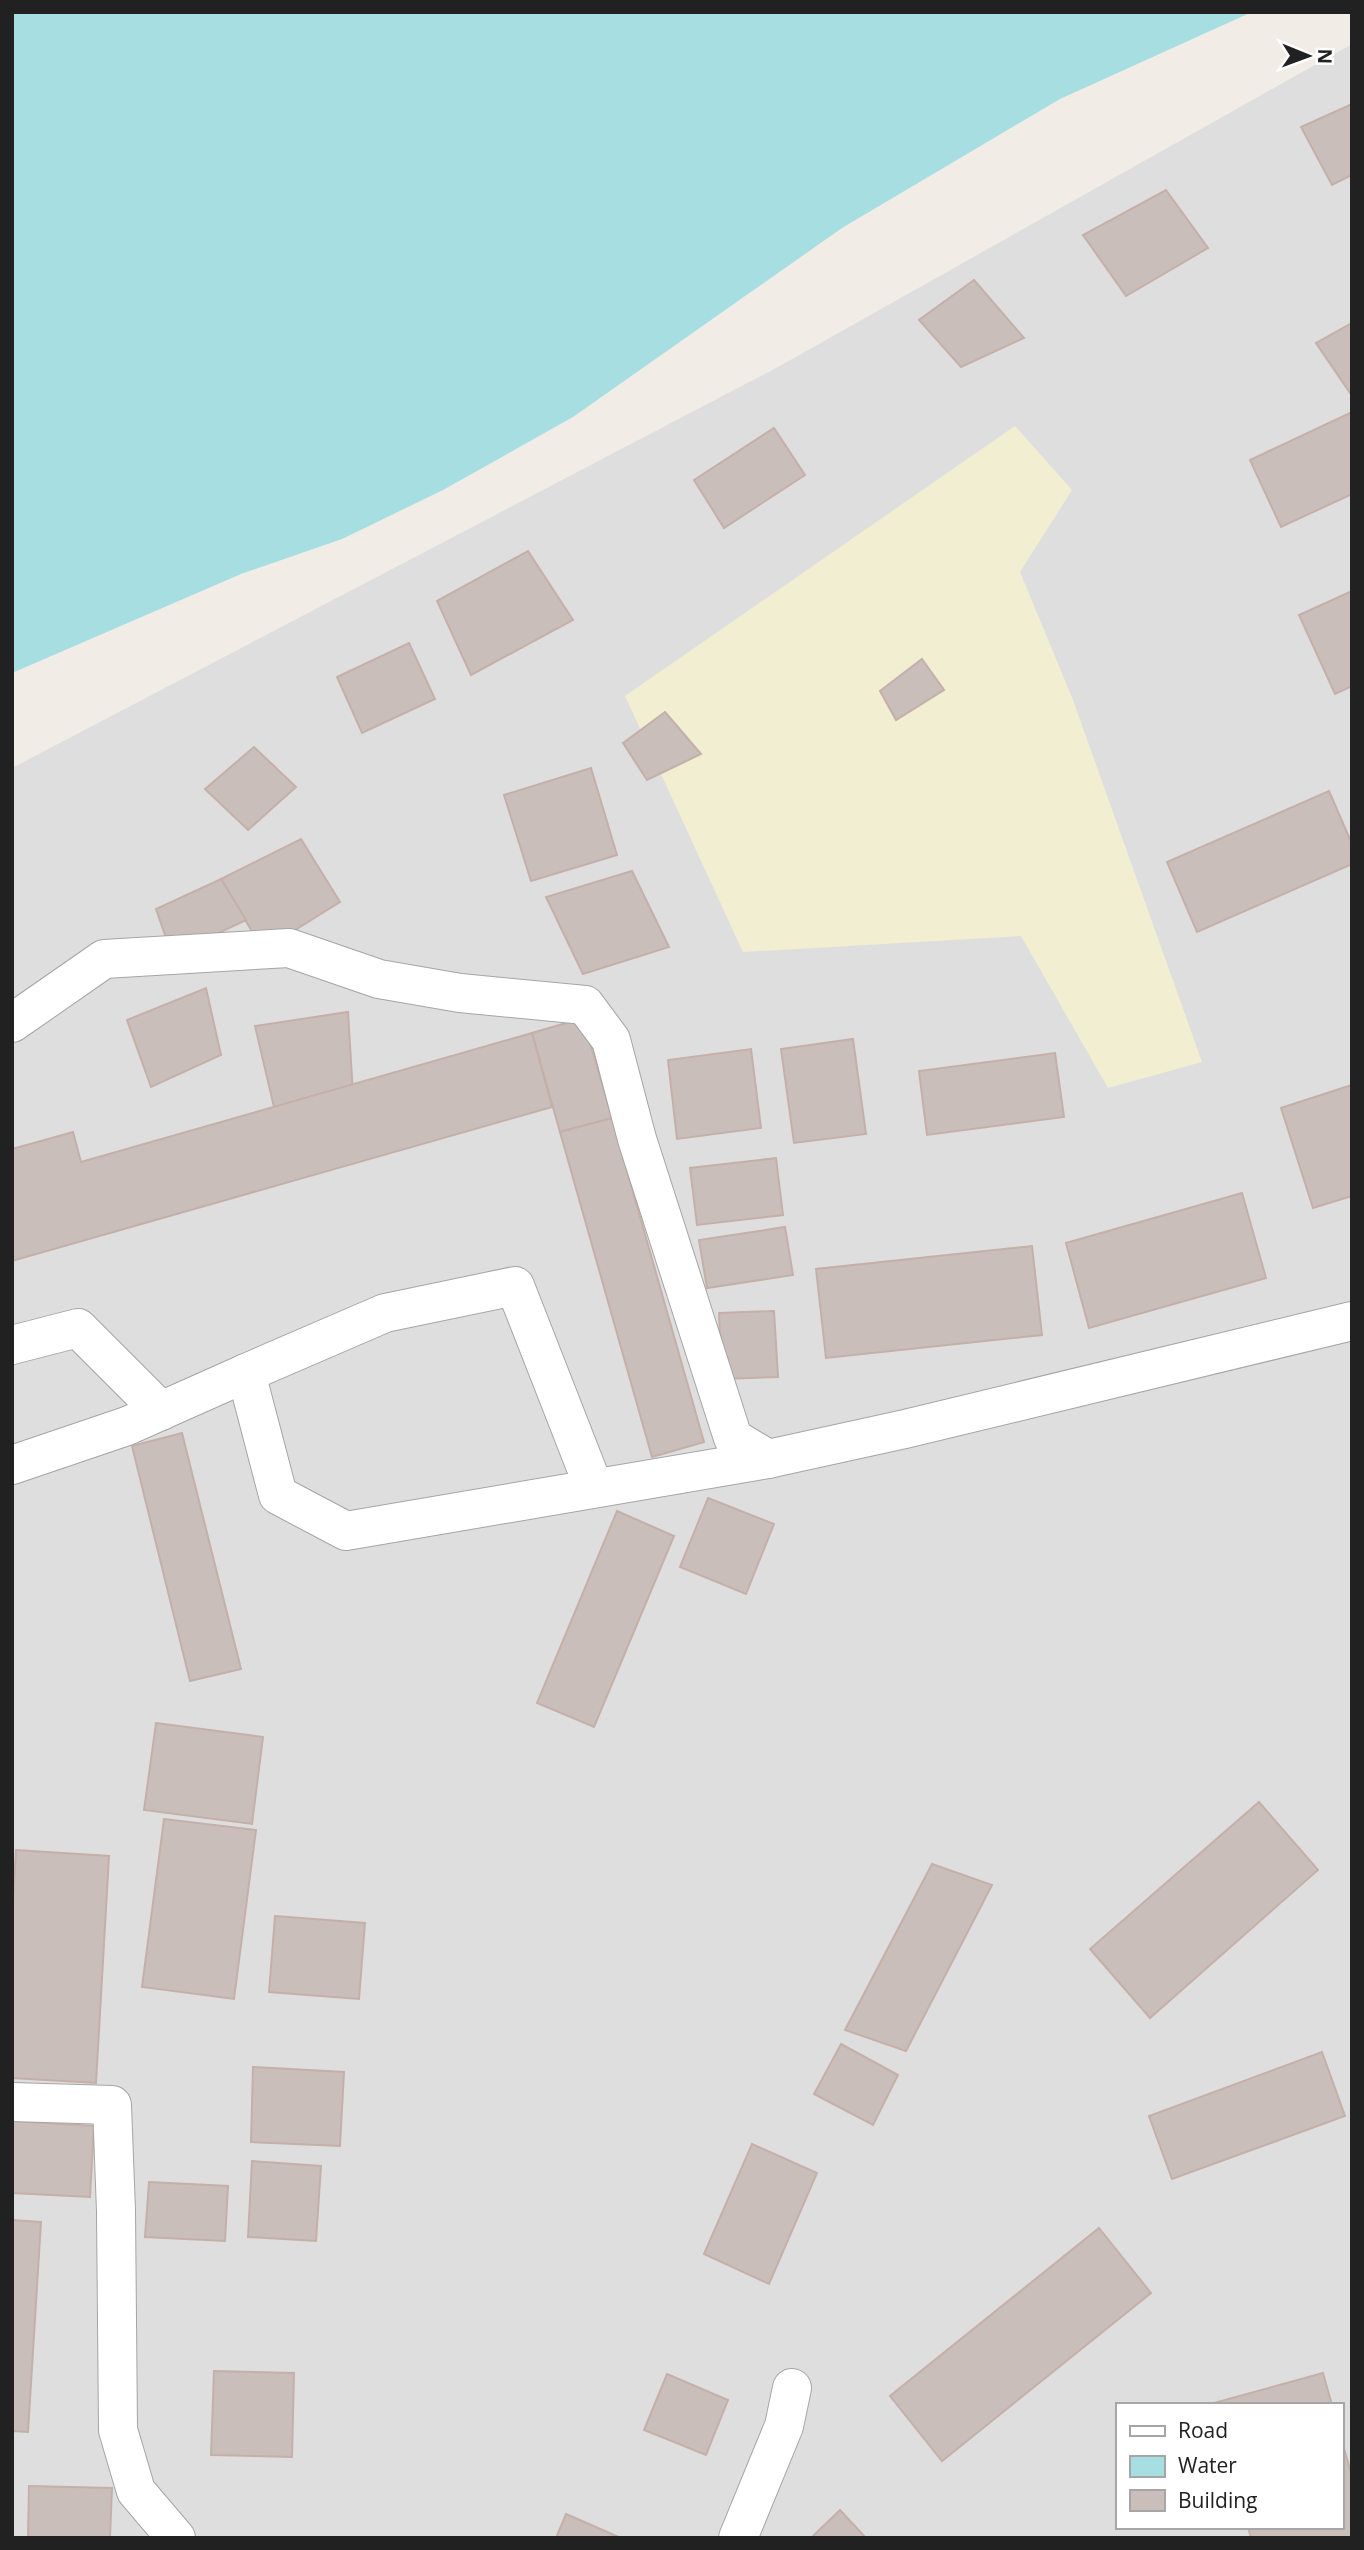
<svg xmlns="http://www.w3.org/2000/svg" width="1364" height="2550" font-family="'Open Sans',sans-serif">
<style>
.residential{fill:#dfdede;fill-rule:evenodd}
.farmland{fill:#f1eed2}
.water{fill:#a6dee1}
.building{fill:#cabeba;stroke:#c4b0a8;stroke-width:2}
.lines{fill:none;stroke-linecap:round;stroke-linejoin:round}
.minor-casing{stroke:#a5a5a5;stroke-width:40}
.minor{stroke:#fff;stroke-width:38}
</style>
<rect width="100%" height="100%" fill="#f2ece7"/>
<path class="residential" d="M1352,44v2494h-1340v-1770l766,-401zM1117,2405h224v122h-224z"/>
<polygon class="farmland" points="1015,426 1072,490 1020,572 1073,700 1202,1062 1108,1088 1021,936 743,952 625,696"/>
<polygon class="water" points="12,12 1252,12 1060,99 842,228 573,417 443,490 342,539 241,574 12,673"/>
<g class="building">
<polygon points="1352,104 1352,175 1332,185 1301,127"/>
<polygon points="1166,190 1208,248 1126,296 1083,235"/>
<polygon points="974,280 1024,338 961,367 919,320"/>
<polygon points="1352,323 1352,392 1350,393 1316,343"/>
<polygon points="1352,412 1352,494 1281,527 1250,460"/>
<polygon points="774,428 805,475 724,528 694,480"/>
<polygon points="528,551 573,620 471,675 437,601"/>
<polygon points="1352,591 1352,686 1335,694 1299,615"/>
<polygon points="409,643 435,699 362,733 337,677"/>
<polygon points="922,659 944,690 896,720 880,691"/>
<polygon points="665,712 701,754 647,780 623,743"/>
<polygon points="254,747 296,787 248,830 205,789"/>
<polygon points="591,768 617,855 531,881 504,795"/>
<polygon points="1329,791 1352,844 1352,864 1197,932 1167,862"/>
<polygon points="301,839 340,902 263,950 221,879"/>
<polygon points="632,871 669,947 583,974 546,897"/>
<polygon points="221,879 246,920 172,955 156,909"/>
<polygon points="206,988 221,1055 151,1087 127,1020"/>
<polygon points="348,1012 353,1094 274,1107 255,1026"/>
<polygon points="583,1018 612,1118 560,1132 532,1033"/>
<polygon points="532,1033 552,1107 12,1261 12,1149 73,1132 81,1162"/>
<polygon points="853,1039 866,1134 794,1143 781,1049"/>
<polygon points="751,1049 761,1128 677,1139 668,1060"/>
<polygon points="1055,1053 1064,1117 927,1135 919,1071"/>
<polygon points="1352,1085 1352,1196 1313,1208 1281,1108"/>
<polygon points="612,1118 704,1442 652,1457 560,1132"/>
<polygon points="776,1158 783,1215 697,1225 690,1168"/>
<polygon points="1242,1193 1266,1278 1089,1328 1066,1243"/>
<polygon points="785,1227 793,1275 707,1288 699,1240"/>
<polygon points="1032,1246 1042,1335 826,1358 816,1269"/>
<polygon points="774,1311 778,1377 722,1379 719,1313"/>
<polygon points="182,1433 241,1669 190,1681 132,1446"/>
<polygon points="708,1498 774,1524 746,1594 680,1567"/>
<polygon points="617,1511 674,1536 594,1727 537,1703"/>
<polygon points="156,1723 263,1737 252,1824 144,1810"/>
<polygon points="1259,1802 1318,1870 1150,2018 1090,1949"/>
<polygon points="164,1819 256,1830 234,1999 142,1987"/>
<polygon points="16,1850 109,1856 96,2083 12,2078 12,1914"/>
<polygon points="932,1864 992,1885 906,2051 845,2030"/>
<polygon points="275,1916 365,1923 359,1999 269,1992"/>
<polygon points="841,2044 898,2075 873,2125 814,2094"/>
<polygon points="1322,2052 1345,2116 1172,2179 1149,2116"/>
<polygon points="253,2067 344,2072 340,2146 251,2142"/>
<polygon points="12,2121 94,2126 90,2197 12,2193"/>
<polygon points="752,2144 817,2173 769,2284 704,2254"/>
<polygon points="252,2161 321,2166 316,2241 248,2237"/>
<polygon points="149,2182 228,2186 225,2241 145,2237"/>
<polygon points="12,2220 41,2222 28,2432 12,2431"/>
<polygon points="1099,2228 1151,2293 942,2461 890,2396"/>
<polygon points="214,2371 294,2373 292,2457 211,2455"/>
<polygon points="1323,2373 1332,2405 1214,2405 1214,2403"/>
<polygon points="667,2374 728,2400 706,2455 644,2430"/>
<polygon points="1341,2438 1352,2476 1352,2538 1251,2538 1248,2527 1341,2527"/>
<polygon points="29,2486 112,2488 110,2538 28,2538"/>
<polygon points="840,2510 866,2538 811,2538"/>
<polygon points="566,2514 621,2538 556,2538"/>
</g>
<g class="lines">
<g class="minor-casing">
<g id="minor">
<polyline points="12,1023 104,959 289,948 379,979 460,993 585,1005 611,1040 637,1139 733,1438 768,1459"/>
<polyline points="12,1345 78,1328 161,1411"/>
<polyline points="12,1465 127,1426 246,1373"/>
<polyline points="594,1488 515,1286 385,1313 246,1373 278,1495 346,1531 768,1459 905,1429 1352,1321"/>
<polyline points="12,2102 112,2105 116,2211 118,2430 136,2491 176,2538"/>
<polyline points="738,2538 784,2426 792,2388"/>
</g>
</g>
<use href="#minor" class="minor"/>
</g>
<rect width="1364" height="2550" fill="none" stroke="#212121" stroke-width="28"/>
<rect x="1116" y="2403" width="228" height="126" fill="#ffffff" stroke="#a6a6a6" stroke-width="2"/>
<rect x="1130" y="2426" width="35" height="10" fill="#ffffff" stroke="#a6a6a6" stroke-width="2"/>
<text x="1178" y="2438" font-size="21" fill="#212121">Road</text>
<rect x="1130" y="2456" width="35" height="21" fill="#a6dee1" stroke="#a6a6a6" stroke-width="2"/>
<text x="1178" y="2473" font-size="21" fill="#212121">Water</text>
<rect x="1130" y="2490" width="35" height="21" fill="#cabeba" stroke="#a6a6a6" stroke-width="2"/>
<text x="1178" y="2508" font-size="21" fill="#212121">Building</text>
<g transform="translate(1308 56) rotate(91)" stroke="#ffffff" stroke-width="5" paint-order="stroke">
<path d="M0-5L12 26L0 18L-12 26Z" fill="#212121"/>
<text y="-10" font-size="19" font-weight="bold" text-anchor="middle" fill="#212121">N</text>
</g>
</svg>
